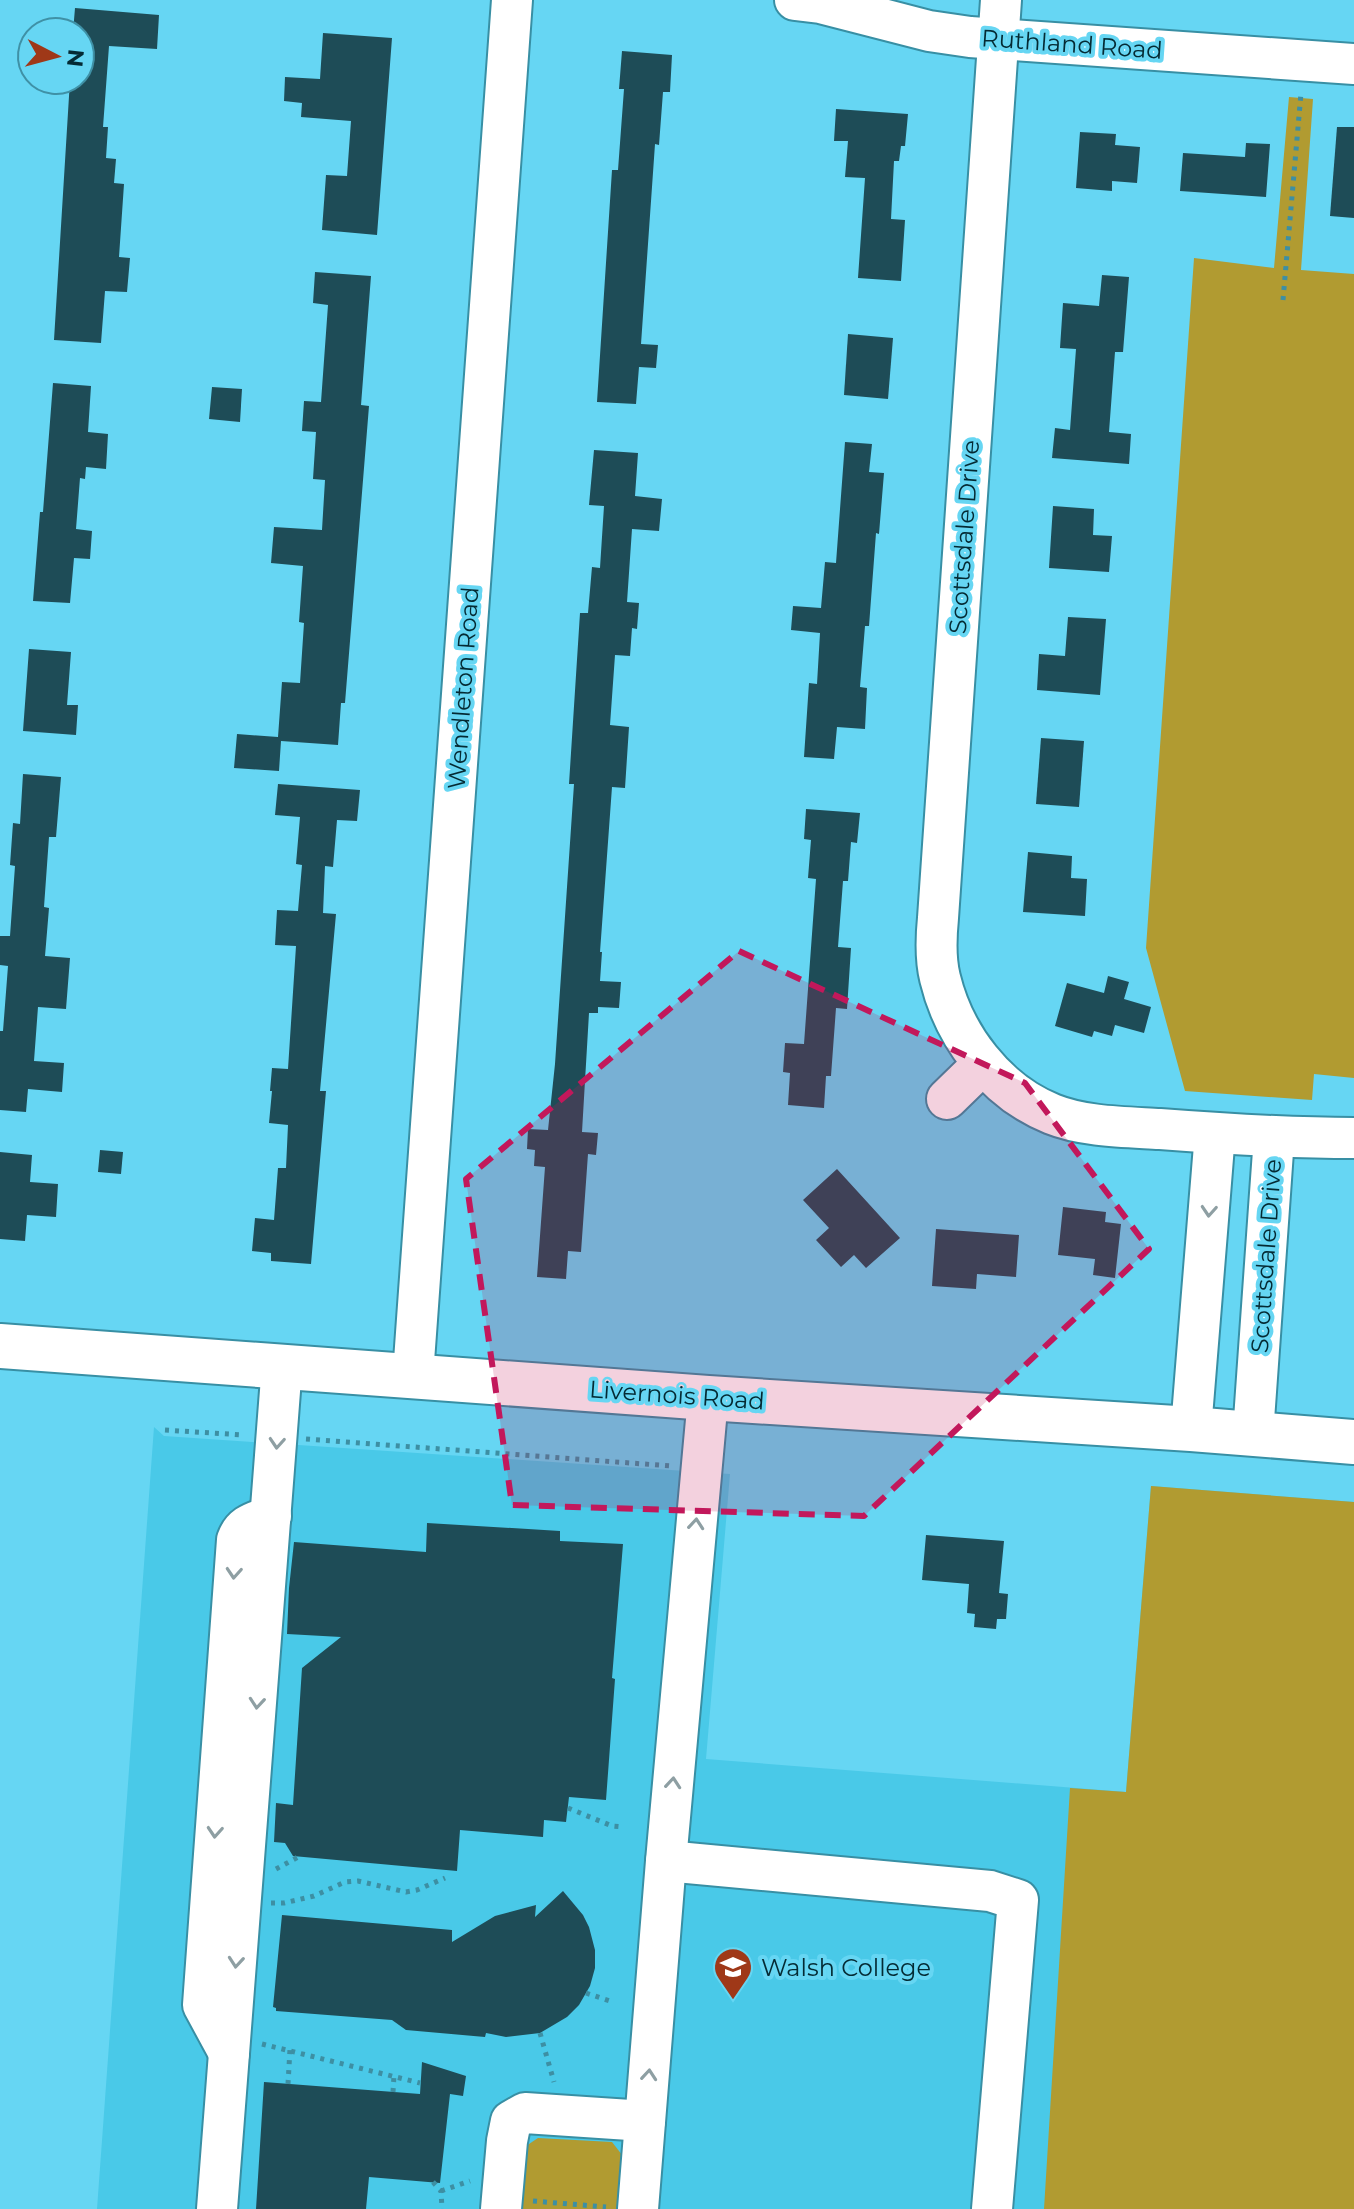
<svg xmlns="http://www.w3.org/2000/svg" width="1354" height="2209" font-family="Montserrat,sans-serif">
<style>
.built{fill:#49c9e8}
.green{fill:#b19b31}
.building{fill:#1e4c57}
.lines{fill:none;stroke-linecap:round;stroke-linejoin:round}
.minor-casing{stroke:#388fa4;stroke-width:44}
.major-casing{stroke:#388fa4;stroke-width:48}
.path{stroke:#3d8fa3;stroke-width:5;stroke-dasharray:4 6;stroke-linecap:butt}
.minor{stroke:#fff;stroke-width:40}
.major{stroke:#fff;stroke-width:44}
.oneway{stroke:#8e9fa3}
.marked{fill:#c2185b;fill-opacity:0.2;stroke:#c2185b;stroke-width:6;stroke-dasharray:16 10;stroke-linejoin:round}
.labels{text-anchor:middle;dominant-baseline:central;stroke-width:8;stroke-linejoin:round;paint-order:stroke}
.street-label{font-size:24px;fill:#042a33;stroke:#66d6f3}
.poi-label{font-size:24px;fill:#042a33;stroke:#66d6f3;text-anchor:start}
</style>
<rect width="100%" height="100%" fill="#66d6f3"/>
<polygon class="built" points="154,1427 164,1436 730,1474 706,1759 1126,1792 1151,1486 1354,1502 1354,2209 97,2209"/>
<g class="green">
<polygon points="1289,97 1313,99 1301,270 1354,274 1354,1078 1314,1074 1312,1100 1185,1091 1146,948 1194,258 1274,268"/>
<polygon points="1151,1486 1354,1502 1354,2209 1044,2209 1070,1788 1126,1792"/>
<polygon points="538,2138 612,2142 626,2160 622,2209 521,2209 526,2146"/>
</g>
<g class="building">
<polygon points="75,8 159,15 157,49 109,46 103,127 108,127 106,158 116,159 114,183 124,184 119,257 130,258 127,292 105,291 101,343 54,340 70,80 80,80 80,32 73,32"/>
<polygon points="323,33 392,38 377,235 322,230 326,175 347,176 351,121 301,117 302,103 284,101 285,77 320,79"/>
<polygon points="622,51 672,55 670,92 663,92 659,145 655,144 641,344 658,345 656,368 639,367 636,404 597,402 612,170 618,170 624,89 619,89"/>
<polygon points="836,109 908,114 905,146 901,146 899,161 894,161 891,219 905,220 901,281 858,278 865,178 845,177 848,141 834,141"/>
<polygon points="1337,127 1354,127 1354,218 1330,216"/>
<polygon points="1080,132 1116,134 1115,145 1140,147 1137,183 1112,181 1112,191 1076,188"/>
<polygon points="1246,143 1270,144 1266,197 1180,191 1183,153 1245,157"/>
<polygon points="315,272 371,276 361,405 369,406 345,703 341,703 338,745 281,741 279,771 234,768 237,734 278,737 282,682 300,683 304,623 299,622 303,566 271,563 274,527 322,530 325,480 313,479 316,432 302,431 304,401 321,402 328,305 313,303"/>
<polygon points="1102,275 1129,277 1123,352 1115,352 1109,432 1131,434 1129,464 1052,458 1055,428 1070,430 1076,349 1060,348 1063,303 1099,306"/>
<polygon points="848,334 893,338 888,399 844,395"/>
<polygon points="53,383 91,386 88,432 108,434 106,469 86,467 85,479 80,478 76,529 92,531 90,559 74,558 70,603 33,601 40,512 43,512"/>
<polygon points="212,387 242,389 240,422 209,419"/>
<polygon points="845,442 872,444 869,472 884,473 879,534 876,533 869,626 865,626 860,687 867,688 865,729 837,727 834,759 804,757 809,683 817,684 820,633 791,630 793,606 821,608 825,562 836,563"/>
<polygon points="594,450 638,453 635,496 662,499 659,531 632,529 627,602 639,603 637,629 632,628 630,656 615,655 610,725 629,727 625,788 612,787 600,952 602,952 600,981 621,982 619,1008 598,1007 598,1013 589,1013 582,1132 598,1133 596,1155 588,1154 581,1252 568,1251 566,1279 537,1277 545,1167 534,1166 535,1150 527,1149 528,1129 548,1130 555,1064 574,784 569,784 580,613 588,613 592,567 600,568 604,506 589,505"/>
<polygon points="1053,506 1094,509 1093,535 1112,536 1109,572 1049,568"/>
<polygon points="1068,617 1106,619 1100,695 1037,690 1039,654 1065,656"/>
<polygon points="29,649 71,652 67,705 78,705 76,735 23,731"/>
<polygon points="1041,738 1084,741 1079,807 1036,804"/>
<polygon points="23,774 61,777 56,837 49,837 44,907 49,908 45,956 70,958 66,1009 38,1007 34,1061 64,1063 62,1092 28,1089 26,1112 0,1110 0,1031 3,1031 8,966 0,965 0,936 10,936 15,866 10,865 13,823 20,824"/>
<polygon points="278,784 360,790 357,821 337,820 333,867 325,866 323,913 336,914 320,1091 326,1091 311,1264 271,1261 271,1253 252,1251 255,1218 274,1220 278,1168 286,1168 288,1125 269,1123 272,1091 270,1091 272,1068 288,1069 296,946 275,945 277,910 298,911 302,865 296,864 300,817 275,815"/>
<polygon points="806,809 860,813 857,843 851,842 848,881 843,881 838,947 851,948 847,1009 836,1008 831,1076 826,1076 824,1108 788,1105 790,1073 783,1072 785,1043 804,1044 816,879 808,878 811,840 804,839"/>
<polygon points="1028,852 1072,856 1071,878 1087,879 1085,916 1023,912"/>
<polygon points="1108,976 1129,982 1124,999 1151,1007 1144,1033 1115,1025 1112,1036 1094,1031 1092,1037 1055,1026 1067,983 1104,993"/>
<polygon points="100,1150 123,1152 121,1174 98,1172"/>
<polygon points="0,1152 32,1155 30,1182 58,1184 56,1217 27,1215 25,1241 0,1239"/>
<polygon points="837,1169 900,1238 866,1268 854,1255 841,1267 816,1240 829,1228 803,1200"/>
<polygon points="1063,1207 1106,1212 1105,1222 1121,1224 1115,1278 1093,1275 1095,1259 1058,1255"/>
<polygon points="936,1229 1019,1235 1016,1277 977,1274 976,1289 932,1286"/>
<polygon points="427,1523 560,1531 560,1541 623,1544 612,1678 615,1679 606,1800 569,1797 566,1822 544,1820 543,1837 460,1830 457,1871 293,1856 285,1843 274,1842 276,1803 293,1805 302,1668 341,1637 287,1634 289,1588 294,1542 426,1552"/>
<polygon points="926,1535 1004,1541 999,1593 1008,1594 1006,1619 997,1619 996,1629 974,1627 975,1614 967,1613 969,1584 922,1580"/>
<polygon points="563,1891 583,1915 589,1927 595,1950 595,1968 590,1986 579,2005 567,2017 540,2033 506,2037 486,2033 485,2037 406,2030 392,2020 276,2011 276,2008 273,2007 282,1915 452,1930 452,1942 495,1916 536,1905 535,1917"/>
<polygon points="422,2062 466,2076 463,2096 450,2094 440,2183 369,2177 366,2209 256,2209 264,2082 420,2094"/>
</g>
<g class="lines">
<g class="minor-casing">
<g id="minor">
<polyline points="795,0 820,3 929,31 970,37 1354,64"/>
<path d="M1001,0l-63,918c-2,20 -3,40 2,60 14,58 55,113 112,136 32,13 73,13 108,15 65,5 129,9 194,9"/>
<polyline points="947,1099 983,1064"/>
<polyline points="413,1375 512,0"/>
<polyline points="1191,1429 1215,1133"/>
<polyline points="1253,1434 1274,1137"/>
<polyline points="666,1861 990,1891 1018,1900 992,2209"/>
<path d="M229,2053l-26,-48 34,-465c6,-17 19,-18 34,-24"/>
<polyline points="217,2209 282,1365"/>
<polyline points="501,2209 507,2141 511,2121 525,2113 645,2121"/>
<polyline points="638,2209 666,1861 708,1398"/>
</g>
</g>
<g class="major-casing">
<polyline id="major" points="0,1346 708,1398 1191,1429 1354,1442"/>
</g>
<g class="path">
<polyline points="1283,300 1301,93"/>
<polyline points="165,1430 244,1435"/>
<polyline points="306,1439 671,1466"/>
<polyline points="568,1808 612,1826 623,1827"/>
<polyline points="276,1869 300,1856"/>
<polyline points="271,1903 284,1903 314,1896 345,1882 358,1881 406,1892 417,1890 445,1878"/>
<polyline points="586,1993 610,2001"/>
<polyline points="540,2033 554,2082"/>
<polyline points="262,2044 420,2083"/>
<polyline points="288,2084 290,2049"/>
<polyline points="393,2092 394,2075"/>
<polyline points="433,2182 441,2191 442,2209"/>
<polyline points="441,2191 470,2181"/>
<polyline points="533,2201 606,2207"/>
</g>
<use href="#minor" class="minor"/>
<use href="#major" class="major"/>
</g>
<defs><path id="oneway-chevron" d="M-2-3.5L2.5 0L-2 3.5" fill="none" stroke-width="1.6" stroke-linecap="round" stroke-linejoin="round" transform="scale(2)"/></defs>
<g class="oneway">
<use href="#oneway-chevron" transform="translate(1209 1211) rotate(94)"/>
<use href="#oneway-chevron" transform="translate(277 1443) rotate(94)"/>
<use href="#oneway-chevron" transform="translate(696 1524) rotate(-85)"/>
<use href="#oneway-chevron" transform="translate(234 1573) rotate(94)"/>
<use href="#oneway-chevron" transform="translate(257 1703) rotate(95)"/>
<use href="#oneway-chevron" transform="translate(673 1783) rotate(-85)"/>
<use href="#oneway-chevron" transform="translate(215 1832) rotate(94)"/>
<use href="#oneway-chevron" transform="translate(236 1962) rotate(95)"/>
<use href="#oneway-chevron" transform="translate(649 2075) rotate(-85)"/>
</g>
<path class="marked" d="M739,951l286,132 124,166 -285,267 -352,-11 -46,-326z"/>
<defs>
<g id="university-pin" transform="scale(2)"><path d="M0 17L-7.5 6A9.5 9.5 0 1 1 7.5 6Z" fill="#9f3818" stroke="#66d6f3"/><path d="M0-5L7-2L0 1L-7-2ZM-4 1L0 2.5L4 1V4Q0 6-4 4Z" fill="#fff"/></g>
</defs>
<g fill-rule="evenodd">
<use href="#university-pin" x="733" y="1967"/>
</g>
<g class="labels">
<g class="street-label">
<text transform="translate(1072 44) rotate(4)">Ruthland Road</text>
<text transform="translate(964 537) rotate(-86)">Scottsdale Drive</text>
<text transform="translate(463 688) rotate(-86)">Wendleton Road</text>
<text transform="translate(1266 1256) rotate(-86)">Scottsdale Drive</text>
<text transform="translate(677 1395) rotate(4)">Livernois Road</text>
</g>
<g class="poi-label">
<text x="761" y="1967">Walsh College</text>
</g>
</g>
<g transform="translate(56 56) rotate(96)"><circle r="38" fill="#66d6f3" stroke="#3f91a6" stroke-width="2"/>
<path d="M0-6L14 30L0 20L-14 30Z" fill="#9f3818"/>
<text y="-12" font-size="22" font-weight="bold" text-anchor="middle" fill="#042a33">N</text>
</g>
</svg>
